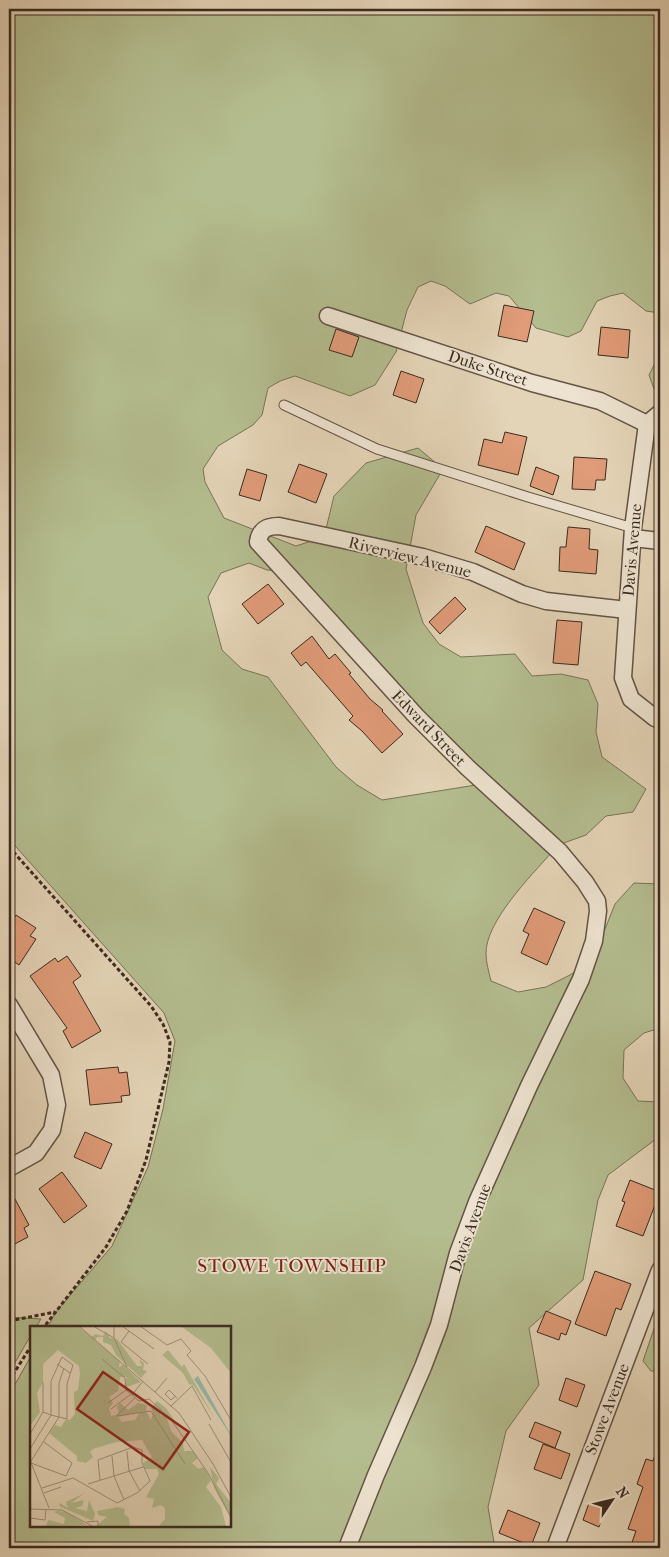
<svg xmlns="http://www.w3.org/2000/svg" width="669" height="1557" font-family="'IM FELL French Canon',serif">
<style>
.green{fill:#b4bd8f;stroke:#777458}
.building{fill:#e09c78;stroke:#3a2a20}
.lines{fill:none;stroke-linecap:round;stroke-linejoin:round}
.service-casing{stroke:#645446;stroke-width:11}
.minor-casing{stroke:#645446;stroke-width:19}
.path{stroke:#3a2a20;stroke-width:3;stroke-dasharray:4 2.5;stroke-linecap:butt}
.service{stroke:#ede3d0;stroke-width:9}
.minor{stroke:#ede3d0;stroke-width:16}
.labels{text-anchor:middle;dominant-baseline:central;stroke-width:4;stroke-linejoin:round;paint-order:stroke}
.street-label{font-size:16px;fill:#3a2a20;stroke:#ede3d0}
.quarter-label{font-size:19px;letter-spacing:1px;fill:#7a1f14;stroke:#ede3d0}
.inset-road{fill:none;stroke:#a0907b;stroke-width:1}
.view{fill:#8f2418;fill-opacity:0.15;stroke:#8f2418;stroke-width:2.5}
.inset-edge{fill:none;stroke:#3a2a20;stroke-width:2.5}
</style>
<rect width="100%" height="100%" fill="#e4d4b7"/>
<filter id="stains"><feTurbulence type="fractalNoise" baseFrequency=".004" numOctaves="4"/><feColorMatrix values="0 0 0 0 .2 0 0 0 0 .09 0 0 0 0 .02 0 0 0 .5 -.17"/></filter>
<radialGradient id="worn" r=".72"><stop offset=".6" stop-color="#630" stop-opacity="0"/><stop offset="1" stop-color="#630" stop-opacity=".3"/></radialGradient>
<g class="green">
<path d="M9,9h651v304l-14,-2 -23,-18 -13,3 -13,5 -16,30 -13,6 -32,-9 -27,-32 -13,-3 -26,11 -25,-18 -14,-5 -13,6 -11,23 -11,42 -21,33 -25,11 -55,-20 -15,5 -12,7 -6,27 -9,10 -35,21 -15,23 2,13 19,36 72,28 28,-9 10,-41 32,-33 52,-15 25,21 -27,46 -10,54 17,54 16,21 22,13 54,-3 17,22 29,-2 27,6 10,24 -2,28 6,25 44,32 -13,23 -27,4 -20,19 -25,9 -128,-118 -138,-154 -28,-2 -18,-7 -28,10 -13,24 14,53 20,19 26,8 68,90 21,18 25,15 94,-15 76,67c-21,24 -67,70 -66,102 0,9 3,18 5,27l27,11 28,-5 24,-12 23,-16 22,-55 19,-21 26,1v144l-16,5 -20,17 -1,28 15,23 22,1v34l-52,39 -10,25 -15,80 -54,48 10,57 -33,46 -18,76 7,41h-486v-153l22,-39v170h199v-199h-182l7,-14 57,-67 36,-79 15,-58 12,-68 -11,-28 -155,-174z"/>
<polygon points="660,360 660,389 654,389 649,375 655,363"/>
<polygon points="660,1311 660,1371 651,1371 643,1361"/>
<polygon points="9,1317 41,1319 36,1327 31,1327 31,1335 9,1373"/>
</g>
<g class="building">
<polygon points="504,305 534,311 527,342 498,336"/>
<polygon points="601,327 630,330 628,358 598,355"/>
<polygon points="336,329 359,337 352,357 329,350"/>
<polygon points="401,371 424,379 416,403 393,395"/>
<polygon points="505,432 527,437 518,475 478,465 484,439 502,443"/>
<polygon points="574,457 607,459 605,480 596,480 595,490 572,489"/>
<polygon points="299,464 327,474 316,503 288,492"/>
<polygon points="536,467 559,476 553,495 530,486"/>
<polygon points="247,469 267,475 260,501 239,495"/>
<polygon points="486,526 525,543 514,570 475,552"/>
<polygon points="568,527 590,529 589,549 598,550 596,574 559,571 560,547 566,547"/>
<polygon points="268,584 284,604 258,624 242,604"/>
<polygon points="455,597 466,609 440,634 429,622"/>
<polygon points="557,620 582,622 578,665 553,663"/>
<polygon points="312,636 329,659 335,654 351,673 349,674 370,699 383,710 382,711 403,734 382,753 362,731 349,720 353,716 306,662 301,666 291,653"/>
<polygon points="534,908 565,922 547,965 521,953 529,934 523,931"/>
<polygon points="16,915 36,928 30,936 36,939 19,965 9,958 9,926"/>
<polygon points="67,956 81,976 73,982 101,1031 72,1048 63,1031 67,1028 30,976 55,958 58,962"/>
<polygon points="118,1067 119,1073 127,1072 130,1095 121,1096 122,1102 90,1105 86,1070"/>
<polygon points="85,1132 112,1144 101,1169 74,1157"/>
<polygon points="62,1172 87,1206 64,1223 39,1189"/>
<polygon points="630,1180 660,1192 643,1236 616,1226 625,1202 622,1201"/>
<polygon points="9,1188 29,1225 24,1228 28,1237 9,1247"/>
<polygon points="595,1271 631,1284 621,1310 616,1308 606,1336 575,1324"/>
<polygon points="546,1311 571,1321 566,1335 561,1333 559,1340 537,1332"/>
<polygon points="566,1378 585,1385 577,1407 559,1400"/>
<polygon points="535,1422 561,1432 555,1448 529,1437"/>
<polygon points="543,1444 570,1454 561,1479 534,1469"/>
<polygon points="658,1446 660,1446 660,1532 654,1548 630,1548 636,1531 628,1529 643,1487 637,1484 646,1459 653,1461"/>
<polygon points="589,1503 605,1509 599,1527 583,1520"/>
<polygon points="508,1510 540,1523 531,1546 499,1533"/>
</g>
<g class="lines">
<g class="service-casing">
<polyline id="service" points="284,405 377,449 528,497 633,528"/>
</g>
<g class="minor-casing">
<g id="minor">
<polyline points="328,316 532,383 600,401 647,424"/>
<polyline points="647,424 633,528 623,678 631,699 655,718 660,720"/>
<polyline points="647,424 660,413"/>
<polyline points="633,538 660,541"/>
<polyline points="9,1005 51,1075 57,1105 52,1130 36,1153 9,1168"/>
<path d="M347,1548l29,-73 47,-108 16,-42 19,-72 19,-51 52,-116 52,-107 13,-38 4,-30 -1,-10 -12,-19 -25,-30 -93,-85 -51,-51 -158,-174c2,-13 9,-16 21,-16l144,31 50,15 49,22 24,7 81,9"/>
<polyline points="555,1548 660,1270"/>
</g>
</g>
<g class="path">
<polyline points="9,847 151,1006 163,1024 170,1042 169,1062 146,1160 127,1211 106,1247 44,1327"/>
<polyline points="9,1321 55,1312"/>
<polyline points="9,1381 31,1346"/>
</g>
<use href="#service" class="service"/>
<use href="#minor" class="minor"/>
</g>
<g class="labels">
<g class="street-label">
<text transform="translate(488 368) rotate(18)">Duke Street</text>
<text transform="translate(632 550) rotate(-85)">Davis Avenue</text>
<text transform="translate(410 557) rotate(14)">Riverview Avenue</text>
<text transform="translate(429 728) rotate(46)">Edward Street</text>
<text transform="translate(470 1228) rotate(-70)">Davis Avenue</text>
<text transform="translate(607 1409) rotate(-69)">Stowe Avenue</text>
</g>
<g class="quarter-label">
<text x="292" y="1266">STOWE TOWNSHIP</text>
</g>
</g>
<g transform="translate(30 1326)">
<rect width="201" height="201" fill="#e4d4b7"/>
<path d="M0,0h48l42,35 -1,6 4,-2 18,17 -17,6 3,-11h-7l-2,14 -9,6 4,6 -4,5 2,8 8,-2 -2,-7 3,-4 8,7 10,-7 9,2 -1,6 -28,6 4,5 13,-2 4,-7 7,-2 5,9 2,-7 -2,-5 6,-7 9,7 12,18 -16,-16 -2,5 6,1 5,15 12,12 1,8h9l5,7 -6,5 6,6 6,-2 7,13 -5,7 15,20 5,19 5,1h-73l7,-8v-11l-4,-3 -9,3 2,-9 -8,-2 13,-23 -5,-13 3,8h-12l-2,-6 9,-6 -10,-17 -26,2 -23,7 -3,3 3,5 -7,6 -9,-2v-5l-28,-23 6,-8 6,2 5,-8 4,1 5,-6 -1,-22 4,-2 2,-16 -1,-8 -21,-16 -15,14v18l-6,11 3,19 -10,14zM201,0v47l-20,-25 -29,-21zM76,5l4,7 7,1 20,27h5l-3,-7 5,4 -1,7 4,1 -6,7 -25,-23 -5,-10 -8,-3v-5h-6l-2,3 -4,-3 5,-3 7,2zM138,24l14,17 2,-3 31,55 -21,-33 -5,-2 -6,-11 -21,-18zM180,141l9,11 -3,6 15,19v16l-17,-31zM55,167l-14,10 13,-3 -2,6 -7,2 12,3 2,-11 6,14 -2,7 -34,-15 1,-3 8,5 -2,-6zM88,181l7,2 -1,5 5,4 1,9 -34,-1 11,-9 -9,-2 -1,-4zM28,185l8,1 21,13 -41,1 2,-6 16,4 1,-6 -11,-6z" fill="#b4bd8f"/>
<path d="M168,50l33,59v1l-37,-57z" fill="#97b9a8"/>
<path class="inset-road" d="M49,0l100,87 34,51 19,35M63,0l21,12M84,0v12l13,29M92,0l32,23M110,0l27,19 14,-6 10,12 -4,4 18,21 27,46M99,5l-8,11 27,22M72,33l23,19 1,12M27,38l13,9M96,64l13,11 10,-2 21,19 38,55 24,46M125,66l12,-14M102,69l11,-14M146,70l-5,4 -6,-6 4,-4 8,8M78,77l18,-13M141,80l21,-20 19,34M81,83l20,-15M87,89l18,-17M87,90l34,-5 34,53M179,98l23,40M0,108l13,-22v-30M14,116l28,21 -6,13M0,123l21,-34v-34l11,-24 11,8 -6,19v35l-16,-4 -8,-3M97,125l2,20 11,20M82,130l2,20 10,24M0,134l19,48M1,135l28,-44v-34l5,-15M1,137l35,13M58,158l55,-17M12,162l31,-10 44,25 20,-10 13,-12 -8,-18v-13l-9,-3 -35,13 2,20M14,167l17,-6M0,183l32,1 32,17M0,192l15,2 1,-11M57,196l11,-1v6"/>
<path class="view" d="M73,46l86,60 -26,37 -86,-60z"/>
<rect width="201" height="201" class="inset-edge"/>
</g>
<rect width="669" height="1557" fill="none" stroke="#e4d4b7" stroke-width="30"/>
<rect x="10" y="10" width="649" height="1537" fill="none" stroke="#3a2a20" stroke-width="2.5"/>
<rect x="15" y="15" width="639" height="1527" fill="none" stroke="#3a2a20"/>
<g transform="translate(612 1500) rotate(55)" stroke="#ede3d0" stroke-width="4" paint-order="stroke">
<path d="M0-4L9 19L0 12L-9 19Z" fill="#3a2a20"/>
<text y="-8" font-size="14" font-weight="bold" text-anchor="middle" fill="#3a2a20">N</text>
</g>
<rect width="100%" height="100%" filter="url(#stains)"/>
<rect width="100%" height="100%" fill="url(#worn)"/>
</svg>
